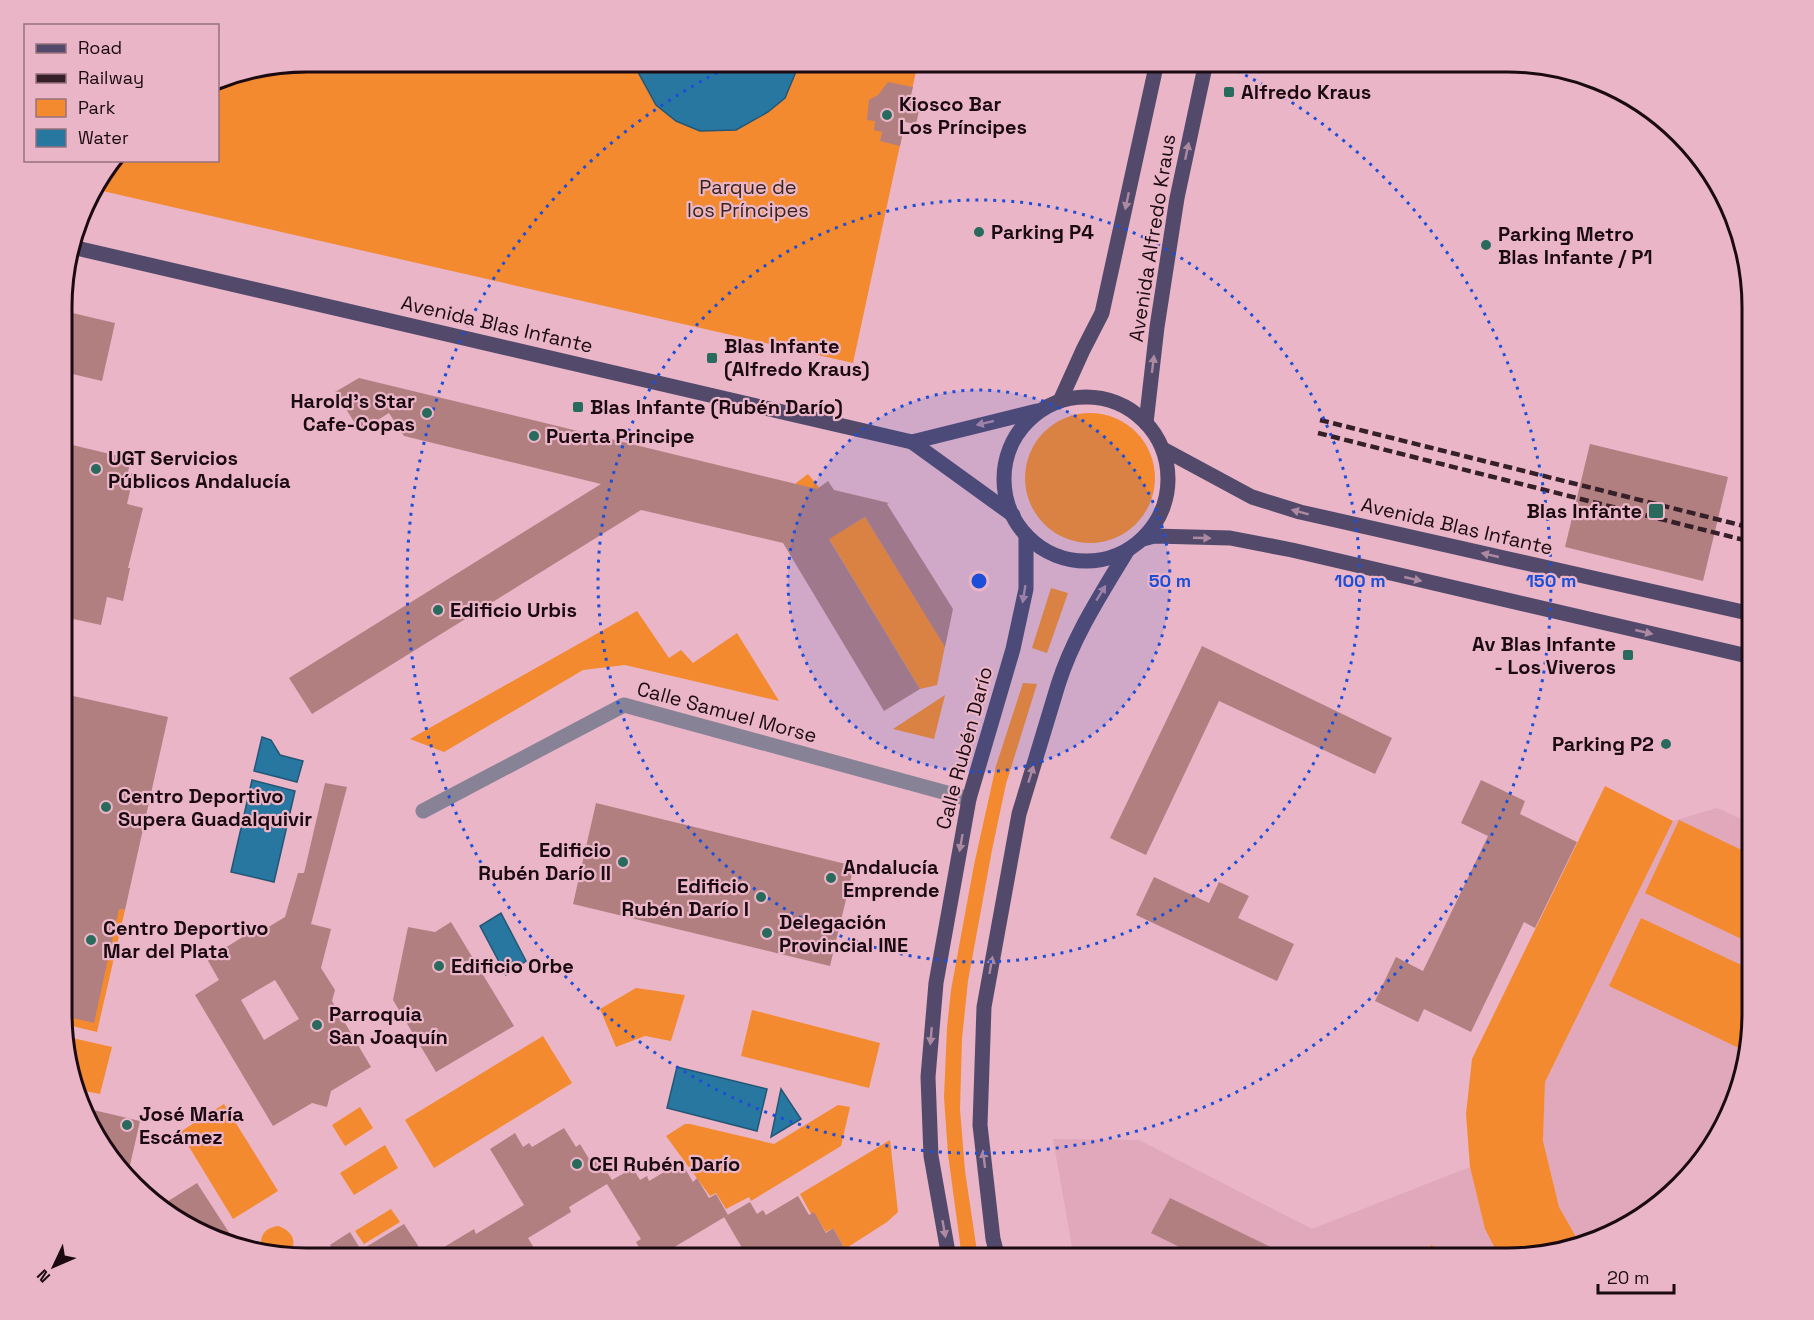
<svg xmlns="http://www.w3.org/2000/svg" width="1814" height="1320" font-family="'Space Grotesk',sans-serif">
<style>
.built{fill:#e1a7bb}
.green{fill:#f38a30}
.water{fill:#2877a1;stroke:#245676;stroke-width:1.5}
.building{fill:#b27f81;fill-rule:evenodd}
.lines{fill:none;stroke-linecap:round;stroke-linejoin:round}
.street{stroke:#878295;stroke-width:15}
.primary{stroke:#534a6b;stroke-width:15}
.rail{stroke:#351f28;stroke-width:4.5;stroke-dasharray:9 4.5;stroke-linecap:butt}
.oneway{fill:#ad8aa2}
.ring{fill:none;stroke:#1d4ed8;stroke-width:3;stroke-dasharray:3 6}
.poi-dot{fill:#286b5d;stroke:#e9b5c7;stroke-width:2}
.labels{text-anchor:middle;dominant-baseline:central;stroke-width:4.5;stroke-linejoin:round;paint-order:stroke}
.poi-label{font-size:20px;font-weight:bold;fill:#1b0a11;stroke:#e9b5c7;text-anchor:start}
.park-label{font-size:20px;fill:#392517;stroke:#e9b5c7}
.street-label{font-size:20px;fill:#1b0a11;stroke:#e9b5c7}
.rim{fill:none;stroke:#1b0a11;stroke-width:3}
.centre{fill:#1d4ed8;stroke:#e9b5c7;stroke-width:3}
.ring-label{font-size:18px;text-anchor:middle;font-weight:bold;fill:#1d4ed8;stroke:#e9b5c7;stroke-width:4.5;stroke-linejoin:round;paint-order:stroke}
</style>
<rect width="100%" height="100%" fill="#e9b5c7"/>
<g class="built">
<polygon points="1717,808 1752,824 1752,1029 1739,1092 1702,1163 1616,1233 1579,1242 1559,1207 1543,1141 1545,1082 1673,821"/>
<polygon points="1053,1139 1139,1140 1312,1229 1470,1167 1485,1229 1500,1258 1074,1258"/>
</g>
<g class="green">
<polygon points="307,62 918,62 853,363 94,189 116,161 218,160 218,79"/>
<circle cx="1090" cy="478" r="65"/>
<polygon points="808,474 821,490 845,529 865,517 945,646 937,685 920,689 817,519 796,496 796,483"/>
<polygon points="1051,588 1068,593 1047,653 1032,648"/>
<polygon points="637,611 669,658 681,650 693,663 737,633 779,701 625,665 583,670 444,752 410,739"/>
<polygon points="1023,683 1037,684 1006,784 992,850 968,981 962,1039 960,1109 965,1171 978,1258 962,1258 948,1154 944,1097 947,1028 951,990 974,865 996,766"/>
<polygon points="945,695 934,739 893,729"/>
<polygon points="1605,786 1673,821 1545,1082 1543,1141 1559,1207 1579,1242 1500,1258 1485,1229 1470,1167 1466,1114 1472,1059"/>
<polygon points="1679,820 1752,855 1752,944 1645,893"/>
<polygon points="64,896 125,910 97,1032 64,1024"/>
<polygon points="1641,918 1752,970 1752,1029 1743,1050 1609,986"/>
<polygon points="636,988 685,995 671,1041 645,1036 616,1047 600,1009"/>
<polygon points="752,1010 880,1043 869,1088 741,1056"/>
<polygon points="64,1036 112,1047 100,1094 80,1090 82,1081 75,1079 64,1045"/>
<polygon points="543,1036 572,1083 434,1168 405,1120"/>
<polygon points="224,1104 278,1191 233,1219 180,1132"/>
<polygon points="838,1105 850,1107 841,1146 751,1201 749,1197 726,1209 716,1193 710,1196 666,1136 685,1124 690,1124 774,1144"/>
<polygon points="360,1107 373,1128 345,1146 332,1125"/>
<polygon points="890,1140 898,1212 887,1222 845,1249 833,1228 826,1232 814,1213 811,1214 800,1194"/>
<polygon points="385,1145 398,1168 354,1195 340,1173"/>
<polygon points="391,1209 400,1222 364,1244 355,1231"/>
<path d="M278,1226c16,5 21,19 8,31l-22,-5c-7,-13 -1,-24 14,-26z"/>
<polygon points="1431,1245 1457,1258 1424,1258"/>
</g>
<g class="water">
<polygon points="639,62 800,62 785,98 768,112 736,130 700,131 676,121 656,105 638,72"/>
<polygon points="262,737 271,740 280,755 303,761 297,782 254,771"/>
<polygon points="252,780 295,791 274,882 231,872"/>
<polygon points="501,913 526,961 506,975 480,926"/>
<polygon points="677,1067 767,1089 757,1131 667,1108"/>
<polygon points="781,1089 801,1119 771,1137"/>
</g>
<g class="building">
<polygon points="888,82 913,87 910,99 921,102 916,124 905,122 900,146 880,141 882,132 874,130 875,121 867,120 869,100 878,95"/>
<polygon points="64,311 115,323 102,381 64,372"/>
<polygon points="359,378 817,489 828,481 834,490 889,503 887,504 953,609 945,647 865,517 829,539 920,689 884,711 783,543 641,510 312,714 289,678 601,484 404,436 389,413 360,431 335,392"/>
<polygon points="64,443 131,459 128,472 134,474 127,504 143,508 128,568 130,568 123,601 107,597 101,625 64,617"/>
<polygon points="1590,444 1728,477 1703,581 1565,547"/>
<polygon points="1202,646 1392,738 1375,774 1219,701 1146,855 1110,838"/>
<polygon points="64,694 168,717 125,910 119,909 94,1023 64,1016"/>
<polygon points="1481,780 1525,801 1520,814 1577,842 1535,928 1524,922 1471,1032 1424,1009 1418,1022 1375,1001 1396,957 1423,971 1488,836 1461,823"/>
<path d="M325,783l22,4 -36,137 20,5 -10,39 14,22 -3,11 39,66 -40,24 -4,16 -15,-4 -39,23 -78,-131 24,-15 -12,-21 47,-29 3,4 28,-17 13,-44h6zM275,980l24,39 -35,21 -23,-40z"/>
<polygon points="596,803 854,866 830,966 573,904"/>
<polygon points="1154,877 1209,903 1219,882 1249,896 1238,918 1294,944 1277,981 1136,915"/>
<polygon points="451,922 514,1026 436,1072 393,1000 408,927 435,932"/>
<polygon points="85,1108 140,1121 128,1174 94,1135"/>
<polygon points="564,1128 576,1147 580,1144 592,1164 599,1160 612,1180 633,1168 640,1180 647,1176 649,1181 681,1162 693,1182 697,1178 709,1198 716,1194 728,1215 656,1258 645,1258 636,1242 641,1239 607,1184 569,1207 571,1212 528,1238 540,1258 426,1258 474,1229 476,1234 524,1205 490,1149 515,1133 523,1147 529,1143 532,1147"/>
<polygon points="197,1183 239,1248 228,1245 157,1208"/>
<polygon points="798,1196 809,1215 814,1212 826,1233 833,1228 845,1249 830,1258 748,1258 724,1217 750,1202 757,1214 763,1210 766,1215"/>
<polygon points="1170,1198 1293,1258 1202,1258 1151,1233"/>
<polygon points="404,1224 426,1258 338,1258 330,1245 350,1232 361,1250"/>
</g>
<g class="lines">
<polyline class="street" points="423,811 624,705 969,799"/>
<g class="primary">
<polyline points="72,247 912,442 1013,515"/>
<circle cx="1086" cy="479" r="82"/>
<polyline points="1060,401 1083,350 1102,313 1157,62"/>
<polyline points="1146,423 1157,327 1177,198 1206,62"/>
<polyline points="912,442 1037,411"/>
<polyline points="1163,449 1252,497 1300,512 1752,614"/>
<polyline points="1143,539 1154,536 1230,538 1292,550 1752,657"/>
<polyline points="949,1258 931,1156 928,1077 936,983 969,799 1013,649 1026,589 1026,535"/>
<path d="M998,1258l-5,-19 -13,-114 4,-118 35,-193 39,-129c15,-48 43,-91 69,-134"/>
</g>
<g class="rail">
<polyline points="1320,420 1752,528"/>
<polyline points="1318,433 1752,542"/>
</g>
</g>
<defs><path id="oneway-solid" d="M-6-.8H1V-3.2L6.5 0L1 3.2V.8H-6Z" transform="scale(1.5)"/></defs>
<g class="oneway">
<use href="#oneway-solid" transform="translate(1187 151) rotate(-78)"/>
<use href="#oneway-solid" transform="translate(1127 201) rotate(102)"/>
<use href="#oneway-solid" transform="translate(1153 364) rotate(-83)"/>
<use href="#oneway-solid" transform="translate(985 423) rotate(167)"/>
<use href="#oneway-solid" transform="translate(1300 512) rotate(-165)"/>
<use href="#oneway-solid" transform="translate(1202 538) rotate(2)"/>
<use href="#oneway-solid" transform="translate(1490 555) rotate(-167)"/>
<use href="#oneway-solid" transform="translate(1413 579) rotate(13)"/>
<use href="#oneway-solid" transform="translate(1101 593) rotate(-58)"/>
<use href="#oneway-solid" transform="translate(1024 594) rotate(99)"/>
<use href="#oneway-solid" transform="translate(1644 632) rotate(13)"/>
<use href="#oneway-solid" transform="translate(1031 774) rotate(-73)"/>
<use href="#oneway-solid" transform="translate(961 843) rotate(100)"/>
<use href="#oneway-solid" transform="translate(991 965) rotate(-80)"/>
<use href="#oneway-solid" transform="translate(931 1036) rotate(95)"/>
<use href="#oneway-solid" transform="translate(984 1159) rotate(-97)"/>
<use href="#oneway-solid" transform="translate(944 1229) rotate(80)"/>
</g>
<circle cx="979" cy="581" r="191" fill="#1d4ed8" fill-opacity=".12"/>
<g class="ring">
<circle cx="979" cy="581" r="191"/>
<circle cx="979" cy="581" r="381"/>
<path d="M1221 63A572 572 0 1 1 737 63"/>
</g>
<g class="poi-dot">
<rect x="1223" y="86" width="12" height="12" rx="3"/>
<circle cx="887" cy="115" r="6"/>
<circle cx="979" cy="232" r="6"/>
<circle cx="1486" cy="245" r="6"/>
<rect x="706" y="352" width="12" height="12" rx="3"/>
<rect x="572" y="401" width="12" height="12" rx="3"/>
<circle cx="427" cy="413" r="6"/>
<circle cx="534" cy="436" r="6"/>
<circle cx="96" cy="469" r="6"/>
<rect x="1648" y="503" width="16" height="16" rx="3"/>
<circle cx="438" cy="610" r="6"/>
<rect x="1622" y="649" width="12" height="12" rx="3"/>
<circle cx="1666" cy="744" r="6"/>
<circle cx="106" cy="807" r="6"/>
<circle cx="623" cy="862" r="6"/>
<circle cx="831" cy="878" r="6"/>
<circle cx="761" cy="897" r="6"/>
<circle cx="767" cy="933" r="6"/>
<circle cx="91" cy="940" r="6"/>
<circle cx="439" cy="966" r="6"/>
<circle cx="317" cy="1025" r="6"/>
<circle cx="127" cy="1125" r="6"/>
<circle cx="577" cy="1164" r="6"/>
</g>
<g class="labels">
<g class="poi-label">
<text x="1241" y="92">Alfredo Kraus</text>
<text x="899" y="104">Kiosco Bar<tspan x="899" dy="23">Los Príncipes</tspan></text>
<text x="991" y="232">Parking P4</text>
<text x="1498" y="234">Parking Metro<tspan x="1498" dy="23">Blas Infante / P1</tspan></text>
<text x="724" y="346">Blas Infante<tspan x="724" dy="23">(Alfredo Kraus)</tspan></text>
<text x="415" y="401" text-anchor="end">Harold's Star<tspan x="415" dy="23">Cafe-Copas</tspan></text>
<text x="590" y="407">Blas Infante (Rubén Darío)</text>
<text x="546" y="436">Puerta Principe</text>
<text x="108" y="458">UGT Servicios<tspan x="108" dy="23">Públicos Andalucía</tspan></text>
<text x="1642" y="511" text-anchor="end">Blas Infante</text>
<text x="450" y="610">Edificio Urbis</text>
<text x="1616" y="644" text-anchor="end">Av Blas Infante<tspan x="1616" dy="23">- Los Viveros</tspan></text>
<text x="1654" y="744" text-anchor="end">Parking P2</text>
<text x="118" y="796">Centro Deportivo<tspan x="118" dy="23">Supera Guadalquivir</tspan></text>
<text x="611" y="850" text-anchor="end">Edificio<tspan x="611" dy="23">Rubén Darío II</tspan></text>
<text x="843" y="867">Andalucía<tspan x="843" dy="23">Emprende</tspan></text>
<text x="749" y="886" text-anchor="end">Edificio<tspan x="749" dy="23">Rubén Darío I</tspan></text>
<text x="779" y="922">Delegación<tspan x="779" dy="23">Provincial INE</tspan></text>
<text x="103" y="928">Centro Deportivo<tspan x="103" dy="23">Mar del Plata</tspan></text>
<text x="451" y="966">Edificio Orbe</text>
<text x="329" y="1014">Parroquia<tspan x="329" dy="23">San Joaquín</tspan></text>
<text x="139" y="1114">José María<tspan x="139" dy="23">Escámez</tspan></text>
<text x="589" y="1164">CEI Rubén Darío</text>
</g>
<g class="park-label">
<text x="748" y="187">Parque de<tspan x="748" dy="23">los Príncipes</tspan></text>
</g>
<g class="street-label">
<text transform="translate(1152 238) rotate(-81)">Avenida Alfredo Kraus</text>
<text transform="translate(497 324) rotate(13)">Avenida Blas Infante</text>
<text transform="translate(1457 526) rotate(13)">Avenida Blas Infante</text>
<text transform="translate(727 712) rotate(15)">Calle Samuel Morse</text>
<text transform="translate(964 748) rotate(-75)">Calle Rubén Darío</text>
</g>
</g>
<path d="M0 0H1814V1320H0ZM307 72H1507A235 235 0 0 1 1742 307V1013A235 235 0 0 1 1507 1248H307A235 235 0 0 1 72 1013V307A235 235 0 0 1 307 72Z" fill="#e9b5c7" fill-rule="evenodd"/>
<path class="rim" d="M307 72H1507A235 235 0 0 1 1742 307V1013A235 235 0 0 1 1507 1248H307A235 235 0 0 1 72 1013V307A235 235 0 0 1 307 72Z"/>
<circle cx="979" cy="581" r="9" class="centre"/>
<g class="ring-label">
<text x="1170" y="587">50 m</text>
<text x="1360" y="587">100 m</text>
<text x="1551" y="587">150 m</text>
</g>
<rect x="24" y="24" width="195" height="138" fill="#e9b5c7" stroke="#97717e" stroke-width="1.5"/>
<rect x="36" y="44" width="30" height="9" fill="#534a6b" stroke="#97717e" stroke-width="1.5"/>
<text x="78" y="54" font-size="18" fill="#1b0a11">Road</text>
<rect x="36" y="74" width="30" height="9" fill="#351f28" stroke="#97717e" stroke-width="1.5"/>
<text x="78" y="84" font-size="18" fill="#1b0a11">Railway</text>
<rect x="36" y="99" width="30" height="18" fill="#f38a30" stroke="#97717e" stroke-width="1.5"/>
<text x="78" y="114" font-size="18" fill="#1b0a11">Park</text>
<rect x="36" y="129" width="30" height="18" fill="#2877a1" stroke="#97717e" stroke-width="1.5"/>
<text x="78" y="144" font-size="18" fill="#1b0a11">Water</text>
<g transform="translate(54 1266) rotate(226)" stroke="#e9b5c7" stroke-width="4.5" paint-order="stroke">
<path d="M0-4.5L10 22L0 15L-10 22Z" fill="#1b0a11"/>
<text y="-9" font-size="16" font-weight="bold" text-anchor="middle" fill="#1b0a11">N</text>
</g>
<path d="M1598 1284v9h76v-9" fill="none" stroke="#1b0a11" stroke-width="3"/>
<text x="1607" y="1284" font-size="18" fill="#1b0a11" stroke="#e9b5c7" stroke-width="4.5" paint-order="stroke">20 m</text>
</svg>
